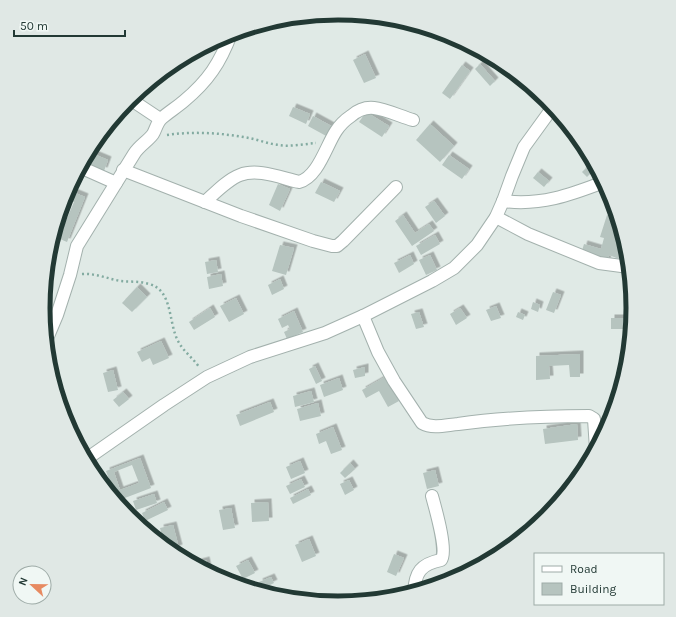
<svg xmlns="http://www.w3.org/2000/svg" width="676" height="617" font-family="Karla,sans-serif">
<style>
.building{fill:#b6c4bf;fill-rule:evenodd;filter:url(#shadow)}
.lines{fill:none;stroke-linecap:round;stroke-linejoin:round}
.street-casing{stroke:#a3b1ad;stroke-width:14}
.path{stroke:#83aba1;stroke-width:2.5;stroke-dasharray:2 3;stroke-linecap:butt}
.street{stroke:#fff;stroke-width:12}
.rim{fill:none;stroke:#223934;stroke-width:5}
</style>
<defs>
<filter id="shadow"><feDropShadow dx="3.5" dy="-3.5" stdDeviation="0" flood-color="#0004"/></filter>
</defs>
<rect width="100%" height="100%" fill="#e0eae6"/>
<g class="building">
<polygon points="279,19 271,30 263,24"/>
<polygon points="475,48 485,54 479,59 472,51"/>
<polygon points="365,54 376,78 364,83 353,60"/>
<polygon points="480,64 495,81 490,86 475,69"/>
<polygon points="462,65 470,71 450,99 442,93"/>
<polygon points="293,107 310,114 306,124 289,116"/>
<polygon points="366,112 389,126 382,137 359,122"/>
<polygon points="313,116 333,127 328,137 308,126"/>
<polygon points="430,124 454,146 440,162 416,140"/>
<polygon points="89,152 108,160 104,171 85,163"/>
<polygon points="449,155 469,169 462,179 442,165"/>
<polygon points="592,162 596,168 587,177 582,172"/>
<polygon points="538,172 549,181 544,187 533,178"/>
<polygon points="321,182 340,191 334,202 315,193"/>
<polygon points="278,184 290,189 280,211 269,205"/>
<polygon points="68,190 85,197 67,242 53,236 56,227 62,230 74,202 64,198"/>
<polygon points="434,201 445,216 436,223 425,207"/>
<polygon points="403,215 415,233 429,224 434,231 412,246 395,221"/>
<polygon points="607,215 618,218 628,255 621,253 619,259 609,255 607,262 581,254 584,244 601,249 604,238 600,237"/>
<polygon points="435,235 440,244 421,255 416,246"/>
<polygon points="280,245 294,248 286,275 272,271"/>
<polygon points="410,255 414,264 399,273 394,263"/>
<polygon points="430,255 437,270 426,275 419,260"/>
<polygon points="216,260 218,272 207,274 205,262"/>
<polygon points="221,274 223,286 209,289 207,277"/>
<polygon points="280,279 284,289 272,295 268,285"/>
<polygon points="137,287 147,297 132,312 122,303"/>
<polygon points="553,292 561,295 554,313 546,310"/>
<polygon points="236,298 244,314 229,322 220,306"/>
<polygon points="533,302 540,305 538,312 531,309"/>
<polygon points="496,306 501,318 491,321 486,310"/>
<polygon points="210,308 215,317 194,330 189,322"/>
<polygon points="460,308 467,318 456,325 450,314"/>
<polygon points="294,311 303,332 287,339 284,332 290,329 288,325 282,328 278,319"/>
<polygon points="419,312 424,327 416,329 411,314"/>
<polygon points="518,312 525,315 523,320 516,317"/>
<rect x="611" y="318" width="17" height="11"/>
<polygon points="161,341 169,358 153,365 150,358 142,362 137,352"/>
<polygon points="580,354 580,377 570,377 569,365 549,366 550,379 536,380 536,356"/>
<polygon points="315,366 322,381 316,384 309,369"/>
<polygon points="365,367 365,376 355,378 353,370"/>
<polygon points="113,370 118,390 108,392 103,373"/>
<polygon points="385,377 399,401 388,407 379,391 366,398 362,390"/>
<polygon points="339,378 343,390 324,397 320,385"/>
<polygon points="311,391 314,402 295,407 293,396"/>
<polygon points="123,392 129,399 119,407 113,400"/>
<polygon points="270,402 274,412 240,426 236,415"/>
<polygon points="318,403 321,416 300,421 297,409"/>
<polygon points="577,424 578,440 545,444 543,429"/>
<polygon points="333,427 342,450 331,454 326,441 319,444 316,434"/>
<path d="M140,458l11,30 -34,13 -11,-30zM132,465l7,18 -19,7 -6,-18z"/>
<polygon points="300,461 305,473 291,479 286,467"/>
<polygon points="350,463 355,469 345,478 340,473"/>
<polygon points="435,470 439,486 427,489 423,473"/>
<polygon points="301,479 305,487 290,494 286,486"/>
<polygon points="349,480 354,490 345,495 340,484"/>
<polygon points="308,489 311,495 293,504 290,498"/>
<polygon points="154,494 157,503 136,510 133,501"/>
<polygon points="164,502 168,510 145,521 142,513"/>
<polygon points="268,502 269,521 252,522 251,503"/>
<polygon points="231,508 235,528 223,530 219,510"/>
<polygon points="173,525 179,548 170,551 165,547 160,528"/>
<polygon points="309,539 316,556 302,562 295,545"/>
<polygon points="394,554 404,558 396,576 387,572"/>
<polygon points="206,560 208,569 204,570 191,564"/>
<polygon points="248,560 255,573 243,579 236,566"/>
<polygon points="271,577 274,583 262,589 259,582"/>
</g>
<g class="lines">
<g class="street-casing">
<g id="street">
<polyline points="130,99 160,119"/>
<polyline points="80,167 116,183"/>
<polyline points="123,170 241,216 313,241 332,246 337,246 343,241 396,187"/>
<path d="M503,201c37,5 67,-6 101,-19"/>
<path d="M205,202c10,-9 22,-22 35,-27 18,-7 41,3 59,7 19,-5 27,-36 37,-51 4,-6 9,-11 15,-15 7,-6 14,-9 23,-8 11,1 28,9 39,12"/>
<polyline points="496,217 528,234 599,263 629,267"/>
<path d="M363,316l15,36 16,29 28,42c11,6 24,2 36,1 43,-6 87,-8 131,-8l5,3 2,30"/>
<path d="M46,341l11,-26 13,-40 7,-29 57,-92c5,-8 14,-13 19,-20 3,-5 4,-12 9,-16 7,-6 15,-11 22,-17 24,-20 36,-38 47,-67"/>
<polyline points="85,460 164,405 207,377 250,357 325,333 363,316 432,281 454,268 477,245 496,217 503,201 512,176 524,147 553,107"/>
<path d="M414,593c1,-21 7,-29 27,-33 7,-8 -6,-53 -9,-64"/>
</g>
</g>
<g class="path">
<path d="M167,135c27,-4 55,-2 82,3 10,2 20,6 30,7 12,2 25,-1 37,-2"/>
<path d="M82,274c14,-1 26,5 39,7 9,1 19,0 28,3 24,6 19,38 29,57 5,10 15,17 21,26"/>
</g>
<use href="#street" class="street"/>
</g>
<path d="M0 0H676V617H0ZM50 308a288 288 0 1 1 576 0a288 288 0 1 1-576 0Z" fill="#e0e8e5" fill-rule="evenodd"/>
<path class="rim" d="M50 308a288 288 0 1 1 576 0a288 288 0 1 1-576 0Z"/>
<rect x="534" y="553" width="130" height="52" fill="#f0f7f4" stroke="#9eaba7"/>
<rect x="542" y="566" width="20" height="6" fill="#ffffff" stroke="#9eaba7"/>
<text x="570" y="573" font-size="12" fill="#223934">Road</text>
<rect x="542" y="583" width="20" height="12" fill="#b6c4bf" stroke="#9eaba7"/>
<text x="570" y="593" font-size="12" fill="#223934">Building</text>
<g transform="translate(32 585) rotate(292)"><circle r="19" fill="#f0f7f4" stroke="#9eaba7"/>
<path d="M0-3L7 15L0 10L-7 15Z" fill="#e78a61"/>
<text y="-6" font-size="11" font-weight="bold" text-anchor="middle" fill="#223934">N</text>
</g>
<path d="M14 30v6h111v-6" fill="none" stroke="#223934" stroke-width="2"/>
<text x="20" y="30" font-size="12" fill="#223934" stroke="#f0f7f4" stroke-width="3" paint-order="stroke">50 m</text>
</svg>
